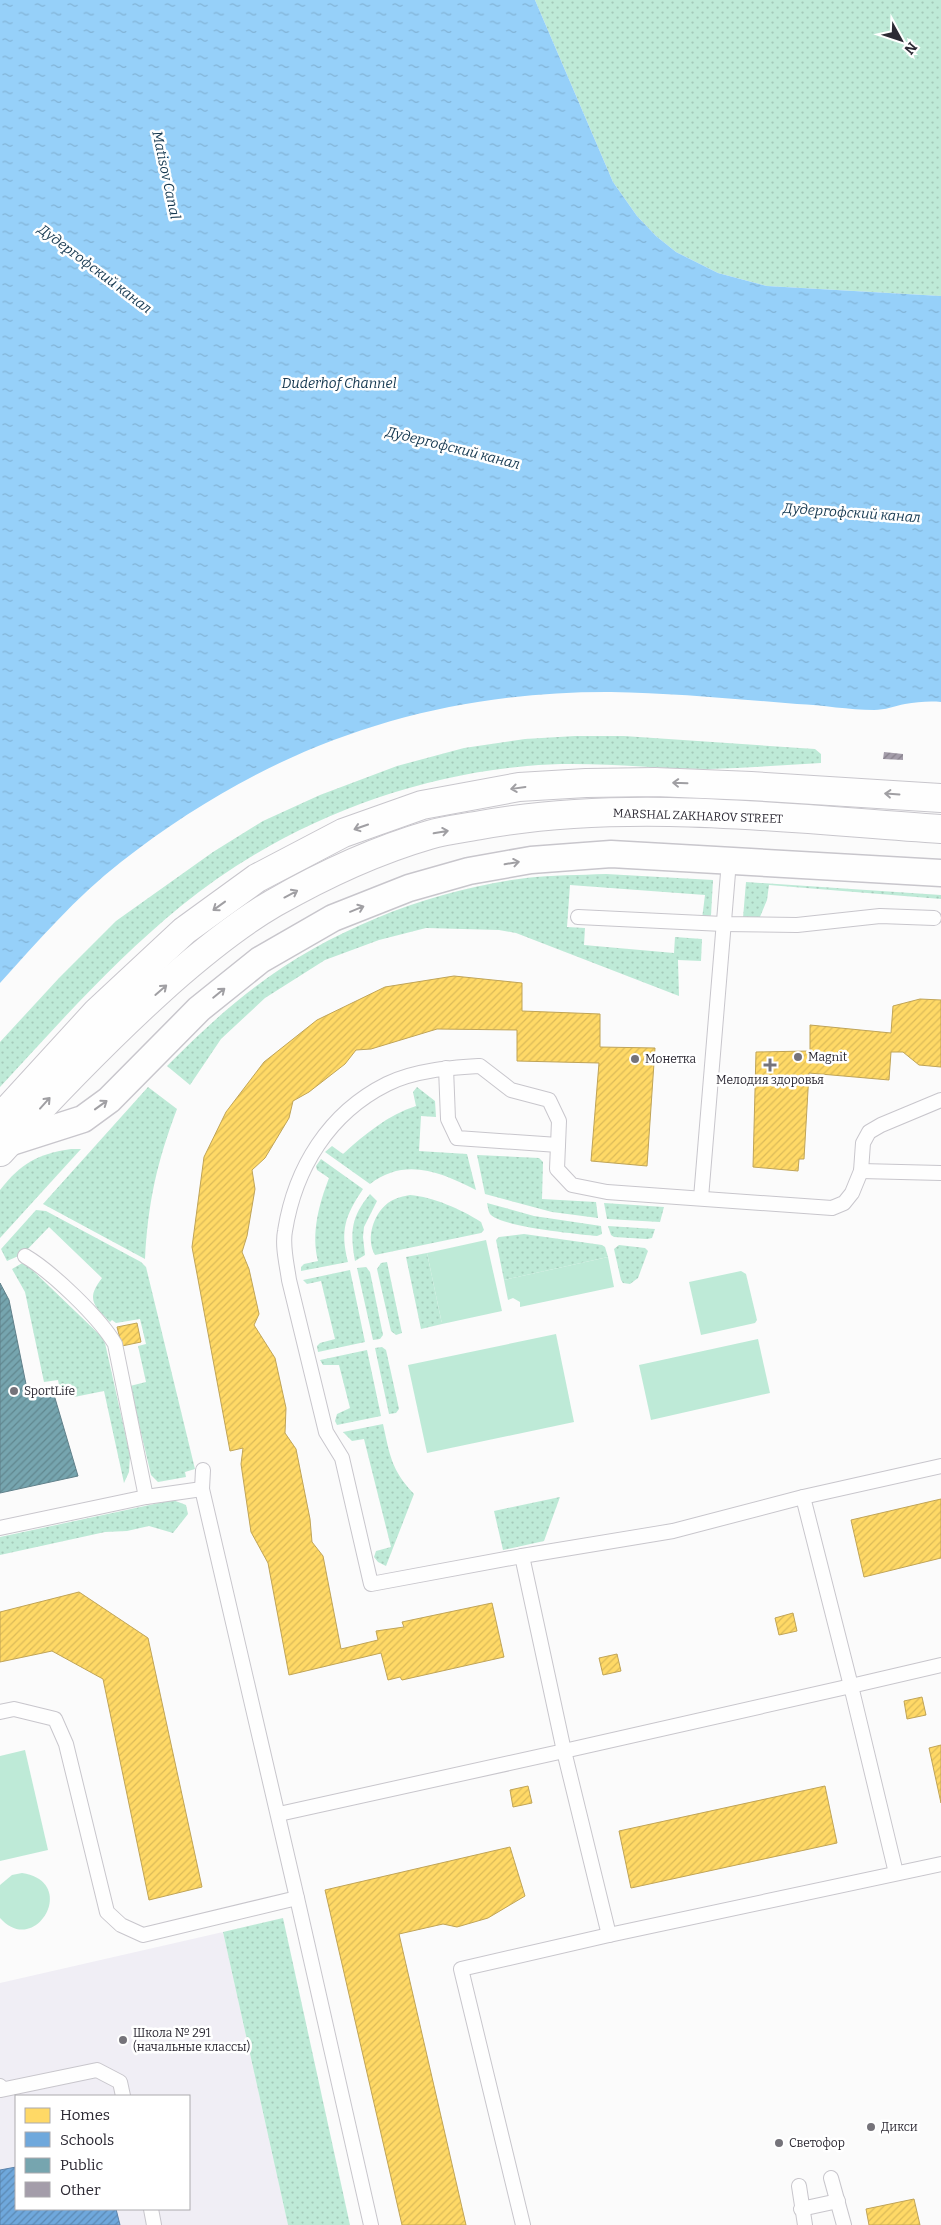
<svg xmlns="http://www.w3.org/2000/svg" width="941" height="2225" font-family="Bitter,serif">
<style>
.built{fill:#f0eef5;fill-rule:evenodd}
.grass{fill:url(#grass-dots)}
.green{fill:#beead7}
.water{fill:url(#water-ripples)}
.homes{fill:url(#homes-hatch);stroke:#c0a457}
.schools{fill:url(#schools-hatch);stroke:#5b82aa}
.public{fill:url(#public-hatch);stroke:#60808a}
.building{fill:url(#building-hatch)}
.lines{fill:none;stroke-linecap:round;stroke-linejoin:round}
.service-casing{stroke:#c8c6cc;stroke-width:16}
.minor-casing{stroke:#c8c6cc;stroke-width:29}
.tertiary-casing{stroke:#c8c6cc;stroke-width:30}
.service{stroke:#fefefe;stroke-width:14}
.minor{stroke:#fefefe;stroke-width:26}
.tertiary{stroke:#fefefe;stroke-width:28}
.oneway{stroke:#a09fa3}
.poi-dot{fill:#75737a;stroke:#fff;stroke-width:2}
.labels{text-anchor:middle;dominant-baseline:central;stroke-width:5;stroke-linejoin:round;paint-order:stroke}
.street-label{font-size:12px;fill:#2d2a34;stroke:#fff}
.poi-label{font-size:12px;fill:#2d2a34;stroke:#fff;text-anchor:start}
.water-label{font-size:14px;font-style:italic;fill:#153850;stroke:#fff}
</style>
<defs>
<pattern id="grass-dots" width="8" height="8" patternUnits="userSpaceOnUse" patternTransform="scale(1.25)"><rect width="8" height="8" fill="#beead7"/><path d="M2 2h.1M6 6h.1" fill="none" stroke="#a4c9b9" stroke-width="1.8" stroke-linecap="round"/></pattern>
<pattern id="water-ripples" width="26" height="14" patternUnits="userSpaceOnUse" patternTransform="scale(1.25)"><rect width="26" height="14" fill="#96d0f9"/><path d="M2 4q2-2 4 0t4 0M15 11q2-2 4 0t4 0" fill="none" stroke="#82b3d6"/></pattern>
<pattern id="homes-hatch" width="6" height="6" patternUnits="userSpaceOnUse" patternTransform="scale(1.25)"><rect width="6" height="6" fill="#ffd966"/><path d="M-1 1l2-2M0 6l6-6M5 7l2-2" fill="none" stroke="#dbba59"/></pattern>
<pattern id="schools-hatch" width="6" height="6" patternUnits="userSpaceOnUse" patternTransform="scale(1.25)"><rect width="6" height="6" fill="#6fa8dc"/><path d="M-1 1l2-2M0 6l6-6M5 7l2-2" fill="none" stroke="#5c89b3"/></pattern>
<pattern id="public-hatch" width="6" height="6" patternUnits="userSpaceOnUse" patternTransform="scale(1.25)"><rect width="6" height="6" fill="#76a5af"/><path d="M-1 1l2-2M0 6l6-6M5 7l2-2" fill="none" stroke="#61878f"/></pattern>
<pattern id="building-hatch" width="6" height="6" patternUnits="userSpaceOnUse" patternTransform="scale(1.25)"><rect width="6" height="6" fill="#a49daa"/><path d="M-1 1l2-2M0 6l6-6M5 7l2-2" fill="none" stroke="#86808b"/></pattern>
</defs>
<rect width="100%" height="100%" fill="#fbfbfb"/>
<path class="built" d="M223,1932l65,293h-288v-242zM16,2096h173v113h-173z"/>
<g class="grass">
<polygon points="535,0 941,0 941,296 767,286 718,273 676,252 656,236 637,216 613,182"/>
<path d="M575,736h49l191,13 6,5v9c-37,2 -75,5 -112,6 -60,0 -121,-9 -182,-3 -125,11 -249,61 -346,140 -66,54 -123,118 -181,181v-45l59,-64 57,-57 97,-69 50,-31 57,-26 77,-29 67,-18 61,-9z"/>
<path d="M606,874l107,6 -2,35 -2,3 -7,1 3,-24 -135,-10 -3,42 18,1 -1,17 90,8 1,-16 27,2 -1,22 -23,-1 1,36 -163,-63 -17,-3 -73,-2 -47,12 -54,20 -60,38 -44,41 -31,46 -23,-19c28,-28 56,-55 88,-79 76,-58 176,-97 271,-109 26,-3 54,-3 80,-4z"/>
<polygon points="746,882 941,895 941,899 769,885 767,900 757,924 743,918"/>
<path d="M148,1087l29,22c-20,53 -29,93 -32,150l-102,-55z"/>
<path d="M417,1087l18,14 1,16 -15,-1 -2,35 48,3 9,36c-35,-18 -71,-33 -106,-6l-45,-32 7,-6 11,8c22,-20 45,-39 73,-48l-3,-14z"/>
<path d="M71,1149h10l-81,89v-48c21,-27 38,-36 71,-41z"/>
<polygon points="477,1155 539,1158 543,1162 542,1199 596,1202 598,1218 552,1212 485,1194"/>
<path d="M321,1159l42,30c-18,27 -23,41 -15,73l-47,9v-4l3,-3 14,-3c-7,-28 1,-57 11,-83l-12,-8 -1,-4z"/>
<path d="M370,1194l7,7 -13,26 -1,10 2,18 -10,6c-5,-30 -4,-44 15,-67z"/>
<path d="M410,1195c23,2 51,14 71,27l3,8 -3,3 -106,22c-10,-17 -1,-44 16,-54 5,-3 13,-5 19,-6z"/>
<path d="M487,1203l47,13 67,10 1,8 -5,2c-19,-2 -96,-9 -107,-22 -2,-3 -2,-7 -3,-11z"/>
<polygon points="604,1203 664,1207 660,1222 607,1219"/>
<path d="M36,1210l10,1 95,51 5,5 49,202 -10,3 1,5 -28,5 -7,-7 -21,-89 16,-4 -8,-36 8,-2 -6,-25 -24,4 -4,-3 -2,2c-17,-17 -24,-23 -8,-44l-53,-51 -26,27 -16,7 -6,-12z"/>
<polygon points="608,1226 655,1229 652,1238 647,1239 614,1237 611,1235"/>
<polygon points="524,1234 602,1245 605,1247 608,1257 504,1280 496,1240 499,1237"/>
<polygon points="619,1245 645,1248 648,1251 638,1278 630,1284 623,1283 621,1280 614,1249"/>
<polygon points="427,1253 442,1324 421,1329 406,1257"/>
<polygon points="24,1262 102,1337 105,1343 130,1455 129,1472 124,1483 104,1391 74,1397 72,1393 61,1395 58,1380 44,1382 25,1292 12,1269"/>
<polygon points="387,1262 402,1333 396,1335 391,1331 377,1269 381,1263"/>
<polygon points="366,1267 370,1272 383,1335 380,1339 373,1340 357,1268"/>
<polygon points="350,1270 365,1342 318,1352 317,1346 320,1343 335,1339 321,1281 307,1284 303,1280"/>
<polygon points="382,1347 386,1350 399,1409 396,1413 389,1414 375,1348"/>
<polygon points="367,1350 381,1416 337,1425 335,1421 337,1414 350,1408 339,1365 323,1365 320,1360"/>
<path d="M383,1424c7,31 8,46 31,70l-28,72 -8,-4 -4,-5 2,-6 15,-4 -27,-108 -12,2 -9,-9z"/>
<polygon points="560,1497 544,1541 503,1550 494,1511"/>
<polygon points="173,1500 186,1505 188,1514 173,1533 149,1526 127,1531 105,1532 0,1555 0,1537"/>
<polygon points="283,1918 350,2225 288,2225 223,1932"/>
</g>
<g class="green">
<polygon points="486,1240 502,1311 442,1324 427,1253"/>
<polygon points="608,1257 614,1287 520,1307 520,1302 513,1298 508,1300 504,1280"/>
<polygon points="741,1271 746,1274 757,1320 755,1323 701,1335 689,1282"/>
<polygon points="556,1334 574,1422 427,1453 408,1365"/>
<polygon points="758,1339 770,1393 651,1420 639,1365"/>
<polygon points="25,1750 48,1850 0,1861 0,1756"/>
<path d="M22,1873c58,9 13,85 -22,45v-33l12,-10z"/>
</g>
<path class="water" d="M0,0h535l78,182 24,34 19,20 20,16 42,21 49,13 174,10v406c-12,-1 -24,0 -36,2 -10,2 -20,6 -31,6 -25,0 -51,-5 -77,-6 -62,-5 -125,-11 -186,-12 -186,-1 -345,56 -490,170 -45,35 -83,79 -121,121z"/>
<g class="homes">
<polygon points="454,976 522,983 522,1011 600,1014 600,1047 655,1048 647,1166 591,1161 599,1063 517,1061 517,1030 437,1029 371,1049 356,1050 345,1064 309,1092 293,1101 289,1118 265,1158 252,1170 255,1189 247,1236 242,1252 249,1269 259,1314 254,1325 275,1358 286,1408 285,1433 296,1449 310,1519 312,1542 323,1556 341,1649 378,1640 376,1631 404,1627 402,1622 492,1603 504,1657 402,1680 400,1677 388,1680 381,1653 289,1675 268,1563 251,1532 241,1464 243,1448 230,1451 192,1247 204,1157 226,1112 264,1062 317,1020 385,987"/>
<polygon points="920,999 941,1000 941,1067 919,1065 903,1052 891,1052 889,1080 809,1073 804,1159 799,1159 798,1171 753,1167 756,1052 810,1051 810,1025 891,1033 893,1006"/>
<polygon points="137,1323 141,1342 122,1346 117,1327"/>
<polygon points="941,1499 941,1558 864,1577 851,1520"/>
<polygon points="79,1592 148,1638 202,1887 149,1900 103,1679 52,1651 0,1662 0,1612"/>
<polygon points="793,1613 797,1631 779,1635 775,1618"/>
<polygon points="617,1654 621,1671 603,1675 599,1658"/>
<polygon points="922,1697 926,1715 907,1719 904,1701"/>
<polygon points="941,1745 941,1803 929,1748"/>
<polygon points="528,1786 532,1803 513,1807 510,1790"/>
<polygon points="825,1786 837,1843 631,1888 619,1831"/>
<polygon points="510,1847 525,1896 488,1918 457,1927 443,1924 399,1934 466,2225 402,2225 325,1890"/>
<polygon points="914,2199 920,2225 869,2225 866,2209"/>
</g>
<polygon class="schools" points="16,2167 16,2209 116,2209 120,2225 0,2225 0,2170"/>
<polygon class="public" points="0,1283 9,1300 28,1394 52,1388 78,1476 0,1493"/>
<polygon class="building" points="884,752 903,754 903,760 883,759"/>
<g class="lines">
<g class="service-casing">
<g id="service">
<polyline points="578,917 723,924 797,925 880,916 934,918"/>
<polyline points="446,1068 448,1119 457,1138 558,1145"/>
<polyline points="861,1171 941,1173"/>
<polyline points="701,1198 729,861"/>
<path d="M25,1256c27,16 74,61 90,88l31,153"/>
<polyline points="941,1466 803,1497 851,1686 941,1665"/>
<polyline points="0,1528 146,1497 202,1489"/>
<polyline points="522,1556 673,1531 803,1497"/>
<polyline points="0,1712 14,1709 55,1719 66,1744 107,1912 121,1925 143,1935 297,1898 202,1489 203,1470"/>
<path d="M279,1814l285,-63 -42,-195 -151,28 -29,-126 -16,-26 -37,-152c-2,-15 -7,-34 -4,-49 10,-63 44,-118 102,-147 28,-14 62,-16 93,-18l31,24 38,10 10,21 -2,48 15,16 35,7 225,16 12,-5 8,-10 9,-22 2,-28 6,-11 12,-7 60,-25"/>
<polyline points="297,1898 371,2225"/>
<polyline points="609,1935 564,1751 851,1686 896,1873"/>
<polyline points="0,2086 1,2090 97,2070 120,2082 123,2096"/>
<polyline points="831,2178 844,2225"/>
<polyline points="799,2186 805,2225"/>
<polyline points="151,2209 154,2225"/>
<polyline points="801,2209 838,2201"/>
<polyline points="523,2225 461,1969 609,1935 941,1864"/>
</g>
</g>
<g class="minor-casing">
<polyline id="minor" points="8,1143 83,1119 109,1100 199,1009 260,960 333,918 409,888 469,871 531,860 611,854 941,873"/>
</g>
<g class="tertiary-casing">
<g id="tertiary">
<polyline points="0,1118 97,1012 184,931 257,878 343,833 422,805 519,787 586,783 655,782 751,786 941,798"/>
<path d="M0,1152c54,-59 108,-115 168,-169 33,-29 68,-58 106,-80 49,-28 100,-52 155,-68 16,-5 35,-7 52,-10 148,-27 310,-6 460,4"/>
</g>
</g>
<use href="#service" class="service"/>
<use href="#minor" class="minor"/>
<use href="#tertiary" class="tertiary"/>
</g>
<defs><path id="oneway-shaft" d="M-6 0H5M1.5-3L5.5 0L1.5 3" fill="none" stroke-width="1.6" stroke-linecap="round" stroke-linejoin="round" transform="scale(1.25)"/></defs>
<g class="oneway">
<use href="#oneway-shaft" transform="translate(680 783) rotate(-178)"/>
<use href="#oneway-shaft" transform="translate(518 788) rotate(172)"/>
<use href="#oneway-shaft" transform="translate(892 794) rotate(-176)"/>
<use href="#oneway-shaft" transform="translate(361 827) rotate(161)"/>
<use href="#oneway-shaft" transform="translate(441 832) rotate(-10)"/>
<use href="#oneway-shaft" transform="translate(512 863) rotate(-10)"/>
<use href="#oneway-shaft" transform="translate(291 894) rotate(-28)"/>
<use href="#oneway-shaft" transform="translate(219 906) rotate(144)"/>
<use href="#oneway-shaft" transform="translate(357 909) rotate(-22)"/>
<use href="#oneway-shaft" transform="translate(161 990) rotate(-41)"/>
<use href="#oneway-shaft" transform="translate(219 993) rotate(-39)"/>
<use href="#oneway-shaft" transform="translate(45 1103) rotate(-48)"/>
<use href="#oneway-shaft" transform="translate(101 1105) rotate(-36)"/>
</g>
<g class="poi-dot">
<circle cx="798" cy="1057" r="5"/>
<circle cx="635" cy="1059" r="5"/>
<path d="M767.5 1057.5h5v5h5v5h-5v5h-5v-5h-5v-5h5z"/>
<circle cx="14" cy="1391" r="5"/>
<circle cx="123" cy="2040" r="5"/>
<circle cx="871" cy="2127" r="5"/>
<circle cx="779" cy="2143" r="5"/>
</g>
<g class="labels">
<g class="street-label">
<text transform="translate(698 816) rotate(2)">MARSHAL ZAKHAROV STREET</text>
</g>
<g class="poi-label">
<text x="808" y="1057">Magnit</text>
<text x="645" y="1059">Монетка</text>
<text x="770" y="1080" text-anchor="middle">Мелодия здоровья</text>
<text x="24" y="1391">SportLife</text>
<text x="133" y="2033">Школа № 291<tspan x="133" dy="14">(начальные классы)</tspan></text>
<text x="881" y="2127">Дикси</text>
<text x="789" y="2143">Светофор</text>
</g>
<g class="water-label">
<text transform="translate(166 175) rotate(78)">Matisov Canal</text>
<text transform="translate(95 269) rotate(37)">Дудергофский канал</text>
<text x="339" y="383">Duderhof Channel</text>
<text transform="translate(453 448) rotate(14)">Дудергофский канал</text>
<text transform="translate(852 513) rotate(4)">Дудергофский канал</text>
</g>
</g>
<rect x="15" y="2095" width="175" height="115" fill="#ffffff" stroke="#abaaae"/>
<rect x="25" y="2108" width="25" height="15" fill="#ffd966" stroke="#abaaae"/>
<text x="60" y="2120" font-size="15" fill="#2d2a34">Homes</text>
<rect x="25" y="2132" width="25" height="15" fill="#6fa8dc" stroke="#abaaae"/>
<text x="60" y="2145" font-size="15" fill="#2d2a34">Schools</text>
<rect x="25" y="2158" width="25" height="15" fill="#76a5af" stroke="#abaaae"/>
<text x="60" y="2170" font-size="15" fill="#2d2a34">Public</text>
<rect x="25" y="2182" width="25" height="15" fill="#a49daa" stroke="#abaaae"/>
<text x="60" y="2195" font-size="15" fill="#2d2a34">Other</text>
<g transform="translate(901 40) rotate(130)" stroke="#ffffff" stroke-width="4" paint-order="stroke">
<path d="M0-4L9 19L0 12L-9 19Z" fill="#2d2a34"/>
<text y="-8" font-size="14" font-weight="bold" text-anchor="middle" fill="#2d2a34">N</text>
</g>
</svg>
